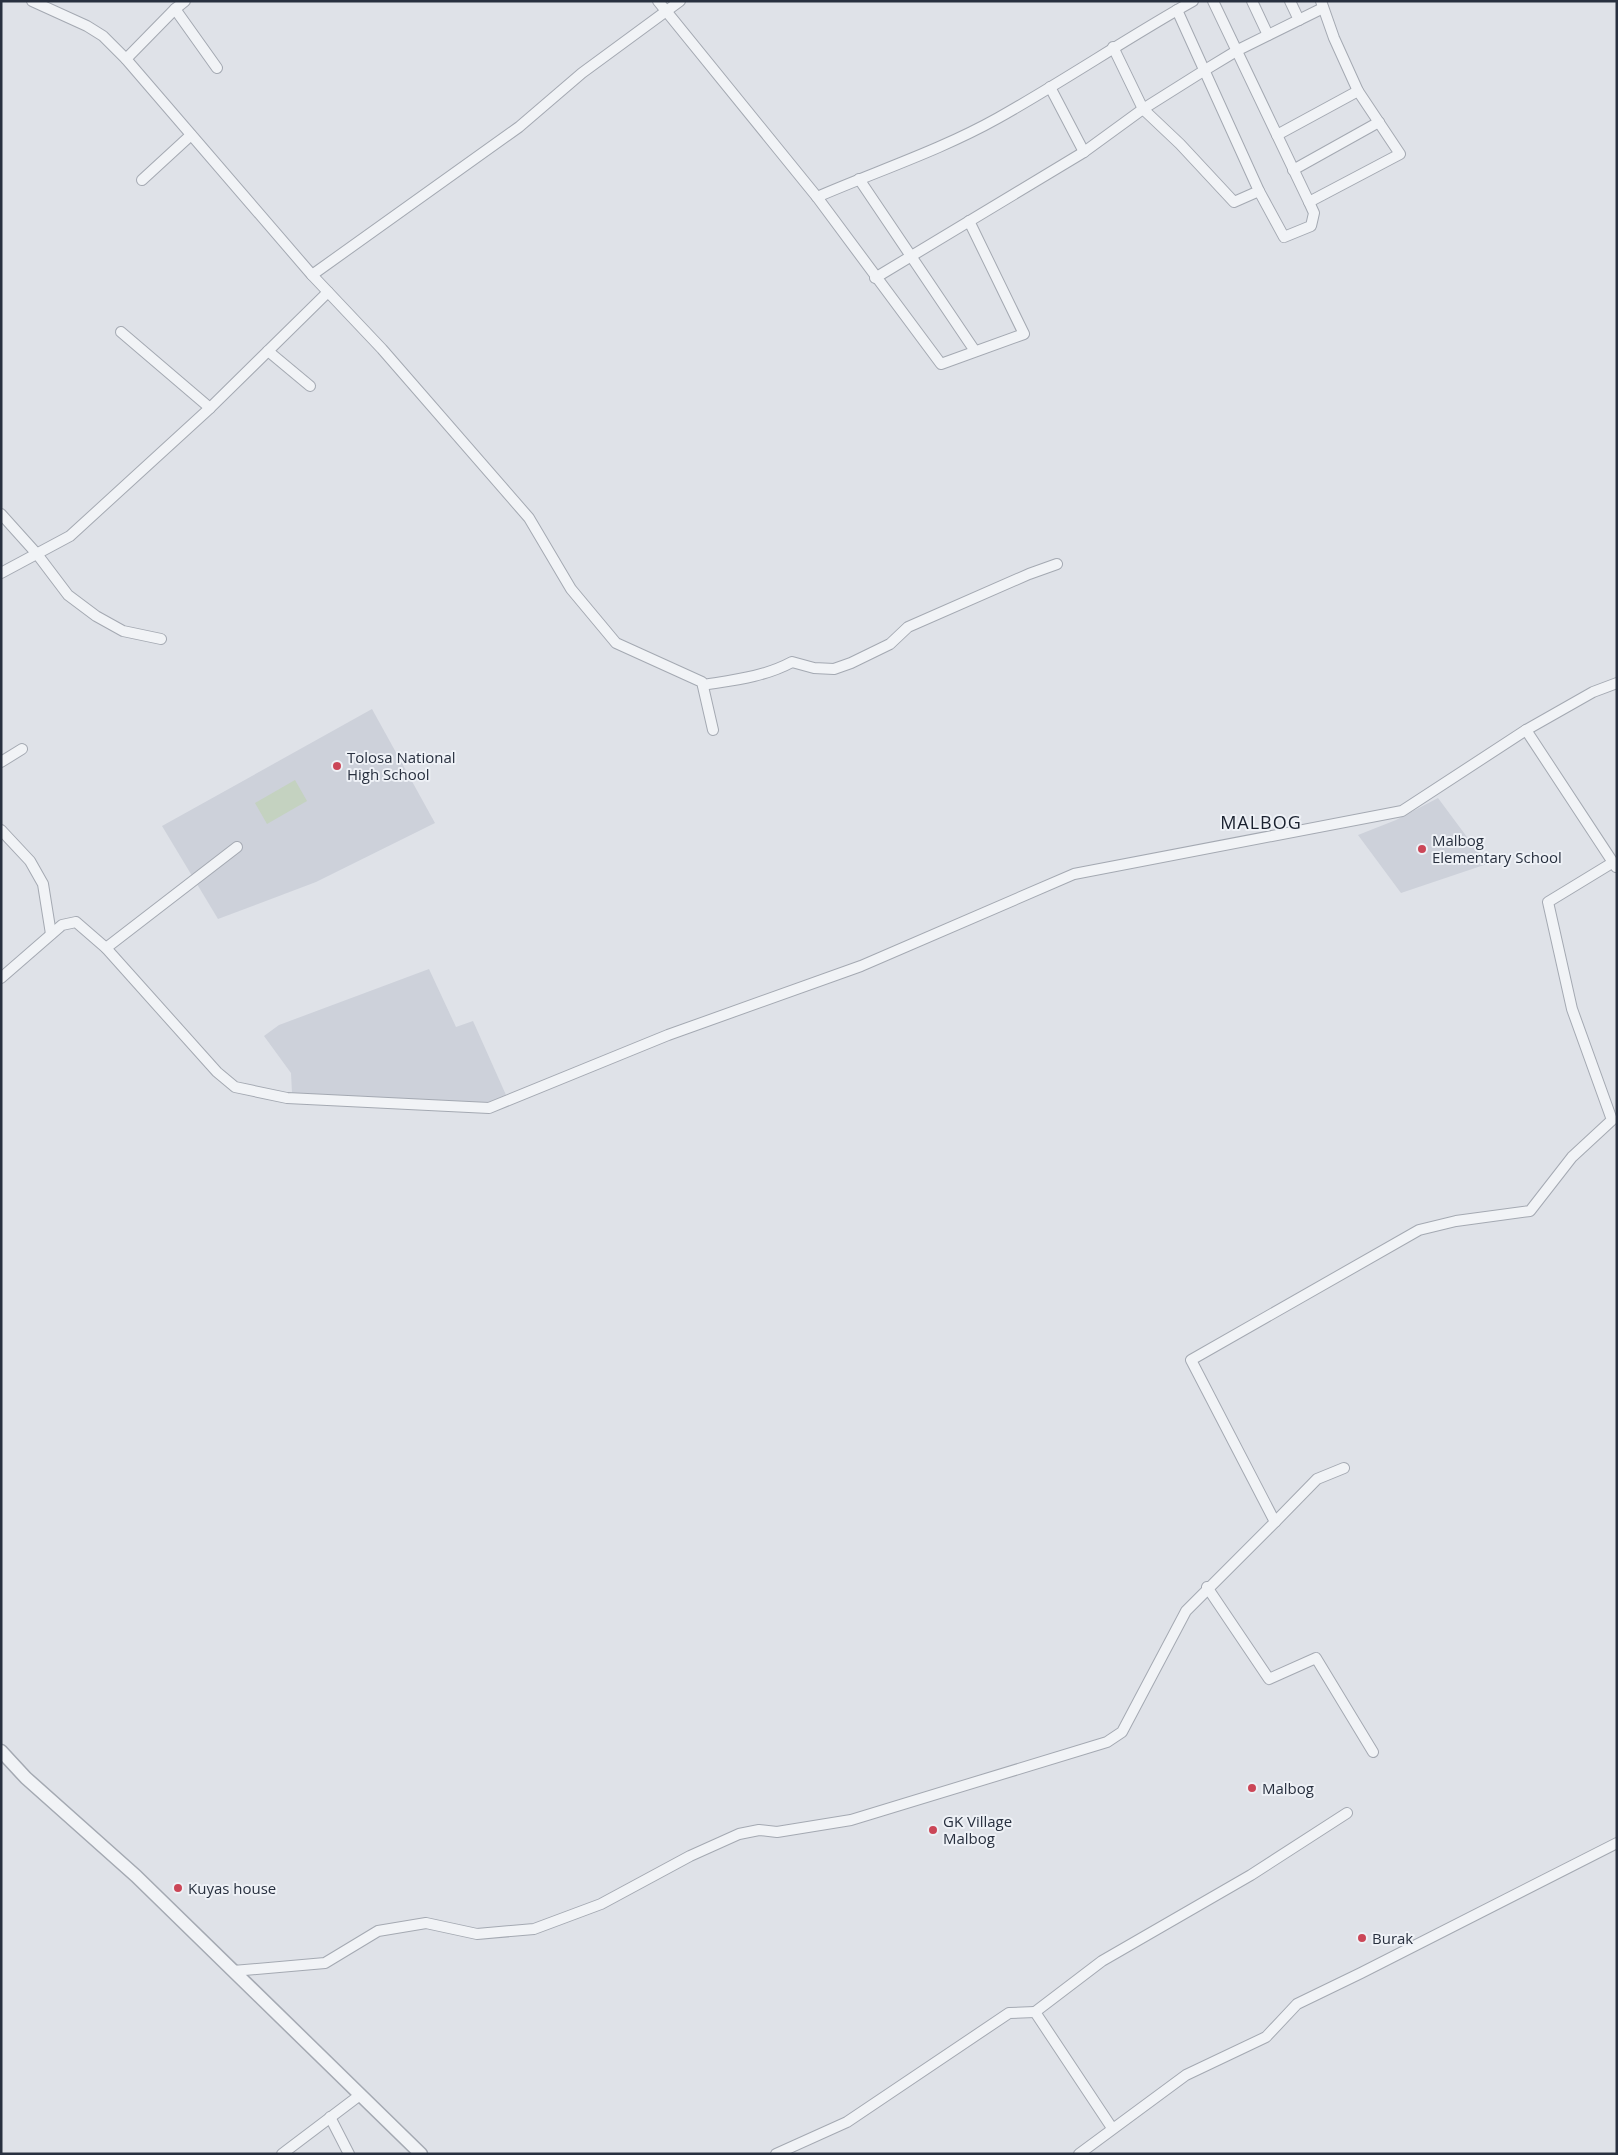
<svg xmlns="http://www.w3.org/2000/svg" width="1618" height="2155" font-family="'Open Sans',sans-serif">
<style>
.built{fill:#cdd1da}
.green{fill:#c4d2c0}
.lines{fill:none;stroke-linecap:round;stroke-linejoin:round}
.minor-casing{stroke:#a4a9b2;stroke-width:12}
.tertiary-casing{stroke:#a4a9b2;stroke-width:15}
.minor{stroke:#f1f3f6;stroke-width:10}
.tertiary{stroke:#f1f3f6;stroke-width:12}
.poi-dot{fill:#cb4657;stroke:#eef1f6;stroke-width:2}
.labels{text-anchor:middle;dominant-baseline:central;stroke-width:4;stroke-linejoin:round;paint-order:stroke}
.poi-label{font-size:15px;fill:#28303f;stroke:#eef1f6;text-anchor:start}
.quarter-label{font-size:18px;letter-spacing:1px;fill:#1a212f;stroke:#eef1f6}
</style>
<rect width="100%" height="100%" fill="#dfe2e8"/>
<g class="built">
<polygon points="372,709 435,823 316,882 218,919 162,826"/>
<polygon points="1438,798 1487,864 1401,893 1358,835 1396,820"/>
<polygon points="429,969 456,1027 473,1021 506,1095 488,1103 292,1093 291,1073 264,1036 279,1025"/>
</g>
<polygon class="green" points="295,780 307,801 267,824 255,803"/>
<g class="lines">
<g class="minor-casing">
<g id="minor">
<polyline points="32,1 87,26 103,36 126,59 312,275 382,349 529,518 571,589 616,643 702,682 713,730"/>
<polyline points="658,1 817,197 941,364 1024,334 969,221"/>
<polyline points="1213,1 1309,202 1400,154 1358,91 1334,38 1321,1"/>
<polyline points="1252,1 1268,35"/>
<polyline points="1290,1 1299,20"/>
<polyline points="175,9 217,68"/>
<polyline points="1113,47 1143,109 1180,144 1234,202 1259,191 1177,10"/>
<polyline points="126,59 175,9 185,1"/>
<polyline points="1050,87 1084,152"/>
<polyline points="1277,135 1358,91"/>
<polyline points="1293,170 1379,122"/>
<polyline points="859,179 975,351"/>
<polyline points="142,180 191,135"/>
<polyline points="1259,191 1284,237 1311,226 1314,213 1309,202"/>
<path d="M817,197c60,-26 124,-47 181,-79 66,-37 129,-80 195,-117"/>
<polyline points="312,275 519,127 582,73 680,1"/>
<polyline points="875,278 1084,152 1143,109 1205,70 1238,50 1323,8"/>
<polyline points="121,332 210,408"/>
<polyline points="268,351 310,386"/>
<polyline points="1,514 37,554 68,595 96,616 123,631 161,639"/>
<polyline points="1,573 70,536 210,408 328,292"/>
<path d="M703,685c31,-5 61,-8 89,-23l22,6 20,1 17,-6 39,-19 18,-17 121,-53 28,-10"/>
<polyline points="1526,730 1616,867"/>
<polyline points="1,762 22,749"/>
<polyline points="1,830 30,861 43,884 51,934"/>
<polyline points="106,948 237,847"/>
<polyline points="1,978 62,925 76,922 106,948 217,1072 235,1087 287,1098 489,1108 668,1035 861,966 1074,874 1402,811 1526,730 1593,692 1617,683"/>
<polyline points="1275,1522 1317,1479 1344,1468"/>
<polyline points="1207,1587 1269,1679 1316,1658 1373,1752"/>
<polyline points="233,1971 325,1963 378,1931 426,1923 477,1934 534,1929 601,1904 690,1856 739,1834 759,1830 777,1832 851,1820 1107,1742 1122,1732 1186,1611 1275,1522 1191,1360 1419,1230 1456,1221 1530,1211 1572,1157 1612,1120 1572,1009 1548,902 1612,863"/>
<polyline points="330,2117 349,2154"/>
<polyline points="1112,2128 1035,2012 1102,1961 1251,1875 1347,1813"/>
<polyline points="282,2154 360,2095"/>
<polyline points="776,2154 847,2122 1009,2013 1035,2012"/>
<polyline points="1079,2154 1186,2075 1266,2037 1297,2004 1361,1973 1617,1843"/>
</g>
</g>
<g class="tertiary-casing">
<polyline id="tertiary" points="1,1751 26,1778 136,1876 421,2154"/>
</g>
<use href="#minor" class="minor"/>
<use href="#tertiary" class="tertiary"/>
</g>
<g class="poi-dot">
<circle cx="337" cy="766" r="5"/>
<circle cx="1422" cy="849" r="5"/>
<circle cx="1252" cy="1788" r="5"/>
<circle cx="933" cy="1830" r="5"/>
<circle cx="178" cy="1888" r="5"/>
<circle cx="1362" cy="1938" r="5"/>
</g>
<g class="labels">
<g class="poi-label">
<text x="347" y="757">Tolosa National<tspan x="347" dy="17">High School</tspan></text>
<text x="1432" y="840">Malbog<tspan x="1432" dy="17">Elementary School</tspan></text>
<text x="1262" y="1788">Malbog</text>
<text x="943" y="1821">GK Village<tspan x="943" dy="17">Malbog</tspan></text>
<text x="188" y="1888">Kuyas house</text>
<text x="1372" y="1938">Burak</text>
</g>
<g class="quarter-label">
<text x="1261" y="822">MALBOG</text>
</g>
</g>
<rect width="1618" height="2155" fill="none" stroke="#28303f" stroke-width="5"/>
</svg>
